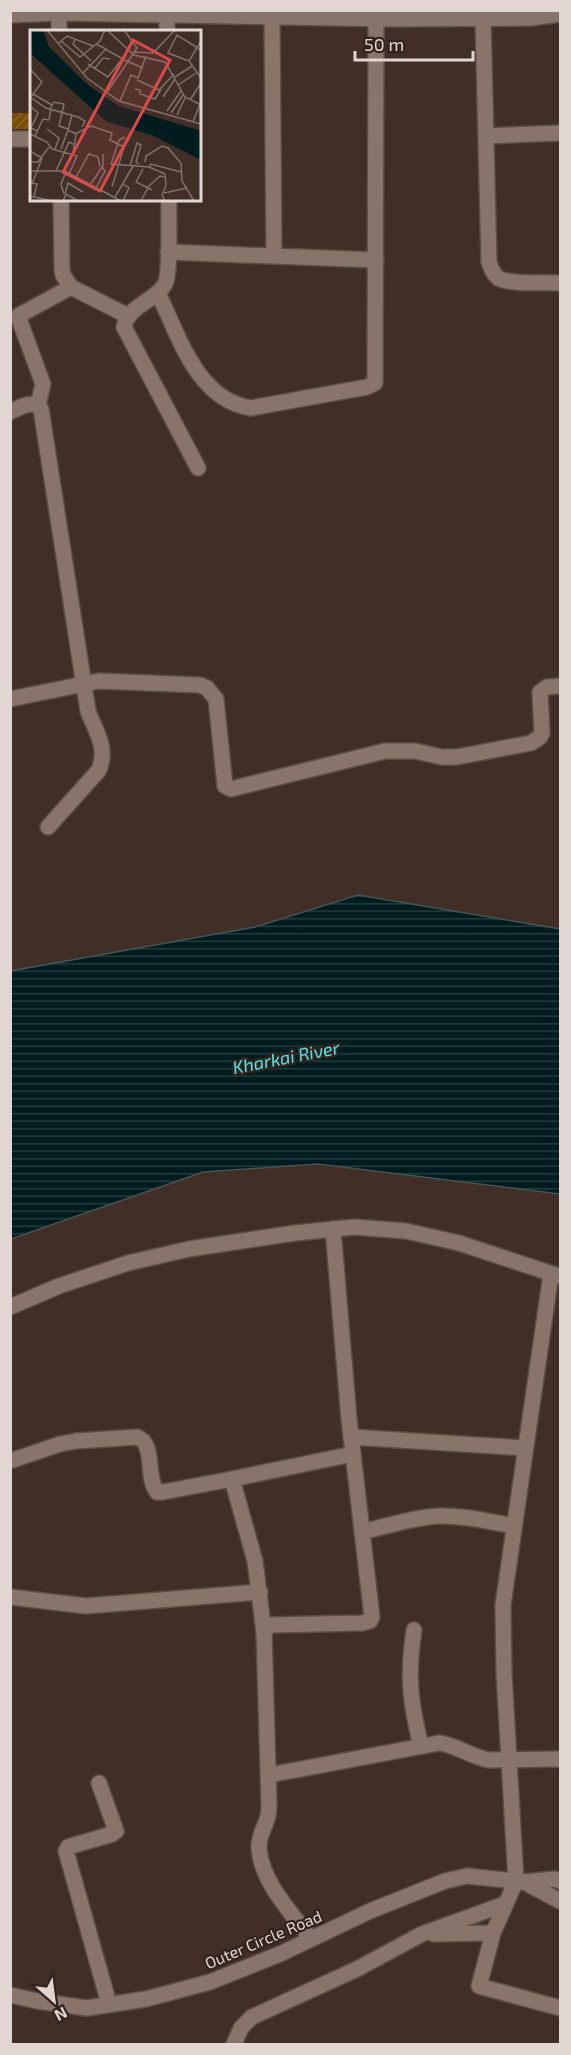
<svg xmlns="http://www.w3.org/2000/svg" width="571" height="2055" font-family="'Exo 2',sans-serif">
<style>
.water{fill:url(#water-rules);stroke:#445454;stroke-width:1.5}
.building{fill:url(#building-hatch)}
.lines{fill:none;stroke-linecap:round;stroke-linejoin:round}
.minor-casing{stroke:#5a4c46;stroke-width:18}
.secondary-casing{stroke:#5a4c46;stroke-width:18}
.minor{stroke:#88746b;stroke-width:15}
.secondary{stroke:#88746b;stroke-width:15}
.labels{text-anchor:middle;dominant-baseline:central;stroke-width:4.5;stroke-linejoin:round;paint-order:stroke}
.street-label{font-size:16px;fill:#e1d6d1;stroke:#35241d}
.water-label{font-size:18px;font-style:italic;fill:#4ee6ec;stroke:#35241d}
.inset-road{fill:none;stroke:#80716b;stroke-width:1.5}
.view{fill:#d84b4a;fill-opacity:0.15;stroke:#d84b4a;stroke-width:3}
.inset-edge{fill:none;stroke:#e1d6d1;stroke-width:3}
</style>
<defs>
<pattern id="water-rules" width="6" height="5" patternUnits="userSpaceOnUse" patternTransform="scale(1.5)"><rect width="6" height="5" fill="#001c1e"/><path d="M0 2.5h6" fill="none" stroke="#253c3e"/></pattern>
<pattern id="building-hatch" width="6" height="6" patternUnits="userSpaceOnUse" patternTransform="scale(1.5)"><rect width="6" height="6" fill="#784d08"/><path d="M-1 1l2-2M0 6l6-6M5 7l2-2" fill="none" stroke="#8b662b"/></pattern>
</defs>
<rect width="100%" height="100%" fill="#402e27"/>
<polygon class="water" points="358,895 560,929 560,1194 318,1164 203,1172 11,1239 11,971 255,927"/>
<rect class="building" x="10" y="113" width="22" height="16"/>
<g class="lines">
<g class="minor-casing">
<g id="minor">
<polyline points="59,13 59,32"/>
<polyline points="10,15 59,13 391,19 531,18 560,14"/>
<polyline points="167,16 167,32"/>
<polyline points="272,17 274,256"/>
<path d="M483,19l6,243c2,6 4,12 9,16 12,7 48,4 62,5"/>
<polyline points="486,136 560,133"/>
<polyline points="10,139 32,139"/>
<polyline points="61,200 62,269 63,275 71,287 128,316"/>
<path d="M169,200c-1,15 2,73 -4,84 -9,17 -37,21 -41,43l74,141"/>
<polyline points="168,252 376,260"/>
<path d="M158,293c21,43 39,107 93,115l116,-21 8,-4 1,-365"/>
<polyline points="38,405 43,384 18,316 71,287"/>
<path d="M10,412c11,-5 23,-13 31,-3l47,302c8,21 20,37 11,59l-51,57"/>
<polyline points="10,699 99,681 200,685 207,688 216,699 225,786 231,789 385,751 415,751 442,757 457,757 531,743 540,737 542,733 540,692 547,687 560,686"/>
<polyline points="551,1274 503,1605 504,1673 516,1881 493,1933 479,1986 560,2008"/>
<polyline points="10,1307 59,1286 128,1263 189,1249 295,1233 354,1227 406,1231 459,1243 559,1276"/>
<polyline points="351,1437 525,1448"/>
<path d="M10,1461l50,-17 16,-3 61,-4c19,7 8,40 20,55h6l69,-13"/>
<path d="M362,1532c25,-6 52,-15 78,-16 24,-1 49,6 74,10"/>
<polyline points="10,1597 86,1606 260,1592"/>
<path d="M414,1630c-7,47 -4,71 7,116"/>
<polyline points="264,1633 255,1561 232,1479 353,1454"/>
<path d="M269,1775l170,-32c18,2 32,14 50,17l71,-1"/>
<polyline points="99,1783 116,1831 112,1834 68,1847 66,1851 109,2004"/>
<polyline points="434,1934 493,1933"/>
<path d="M311,1939c-19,-26 -49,-56 -52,-90 -1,-11 4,-18 7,-27 3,-6 3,-13 3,-19l-5,-170 3,-6 4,-2 91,-2 8,-2 2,-4 -23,-198 -16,-190"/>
<polyline points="234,2044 241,2028 252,2017 357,1969 422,1934 505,1904"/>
</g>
</g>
<g class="secondary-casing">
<g id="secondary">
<polyline points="524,1882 560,1901"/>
<polyline points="10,1995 37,2001 87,2008 146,1999 210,1982 280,1954 370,1911 445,1881 467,1876 524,1882 555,1879 560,1881"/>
</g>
</g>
<use href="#minor" class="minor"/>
<use href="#secondary" class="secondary"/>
</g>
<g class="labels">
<g class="street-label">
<text transform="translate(263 1939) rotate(-23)">Outer Circle Road</text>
</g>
<g class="water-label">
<text transform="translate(286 1057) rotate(-11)">Kharkai River</text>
</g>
</g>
<g transform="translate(30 30)">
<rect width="171" height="171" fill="#402e27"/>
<path d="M0,0h13l6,17 40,39 30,20 82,25v29l-49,-25 -45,-13 -77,-69z" fill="#001c1e"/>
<path class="inset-road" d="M17,0l40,48 32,23 82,23M77,0l27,25 31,7 20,35 16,8M45,10l-2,4 18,17M31,11l19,16 20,-16 5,-11M171,11l-12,20 12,17M29,13l8,-7 26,10M75,19l18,10M103,22l20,1 22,-23M159,31l-21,-8 9,-18 24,15M58,34l20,13 14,-18 21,9M65,38l8,-10 7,1M0,39l12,13 -12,16M53,43l23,-24 -10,-5M145,47l17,-11M107,50l22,10 15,-16M148,55l18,-12M105,59l5,1v4l15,5 6,-10M78,61l29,-43 -13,-18M3,64l19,11M0,67l16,11 32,9 7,4 -3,6M133,67l12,-18M160,70l11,-17M90,71l11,-26 7,3 8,-22M0,76l8,7 -7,15 6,3M20,79l4,-7 10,2 -5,22 9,3M137,81l14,-20M141,83l12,-18M42,85l-4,15 8,4 -3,20M147,85l8,-17M163,92l7,-18M17,99l12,9 -4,11M0,104l17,8 5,7 25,7 -8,18M45,104l16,-8 21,7 -2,7 14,7 -12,40M5,106l8,-17 6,1 2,-11M95,107l-6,3 -8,24 38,3 16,7 1,11 -4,10 3,6M31,119l7,-19M0,121l12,7 -10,26M0,132h8l11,-15M115,132l1,-6 16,-10 6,2 13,15 1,18 12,20M100,136l7,-23 4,2 -5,17 3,2M119,137l2,-3 30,8M113,139l-7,13 16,8M0,141h35l56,30M26,141l13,-29 6,3M46,147l13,-23 9,3 2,10M1,153l6,1 -3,12M93,154l6,4 -6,13M60,155l13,-19v-12M66,158l9,-17 -3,-4M134,163l23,-5M34,164l-3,-10 5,-12M35,164l3,-11 15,9M0,166l23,5M85,167l18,-31M33,171l3,-7 12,7M111,171l8,-15 11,-10 4,1"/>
<path class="view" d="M103,10l37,20 -70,131 -37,-19z"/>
<rect width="171" height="171" class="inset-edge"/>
</g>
<rect width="571" height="2055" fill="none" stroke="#e1d6d1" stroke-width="24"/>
<g transform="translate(54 2001) rotate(152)" stroke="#35241d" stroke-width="4.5" paint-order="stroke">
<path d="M0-4.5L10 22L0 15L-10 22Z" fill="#e1d6d1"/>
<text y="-9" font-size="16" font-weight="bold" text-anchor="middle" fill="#e1d6d1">N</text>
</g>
<path d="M355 51v9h118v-9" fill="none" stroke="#e1d6d1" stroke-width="3"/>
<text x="364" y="51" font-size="18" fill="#e1d6d1" stroke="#35241d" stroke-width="4.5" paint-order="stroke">50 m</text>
</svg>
